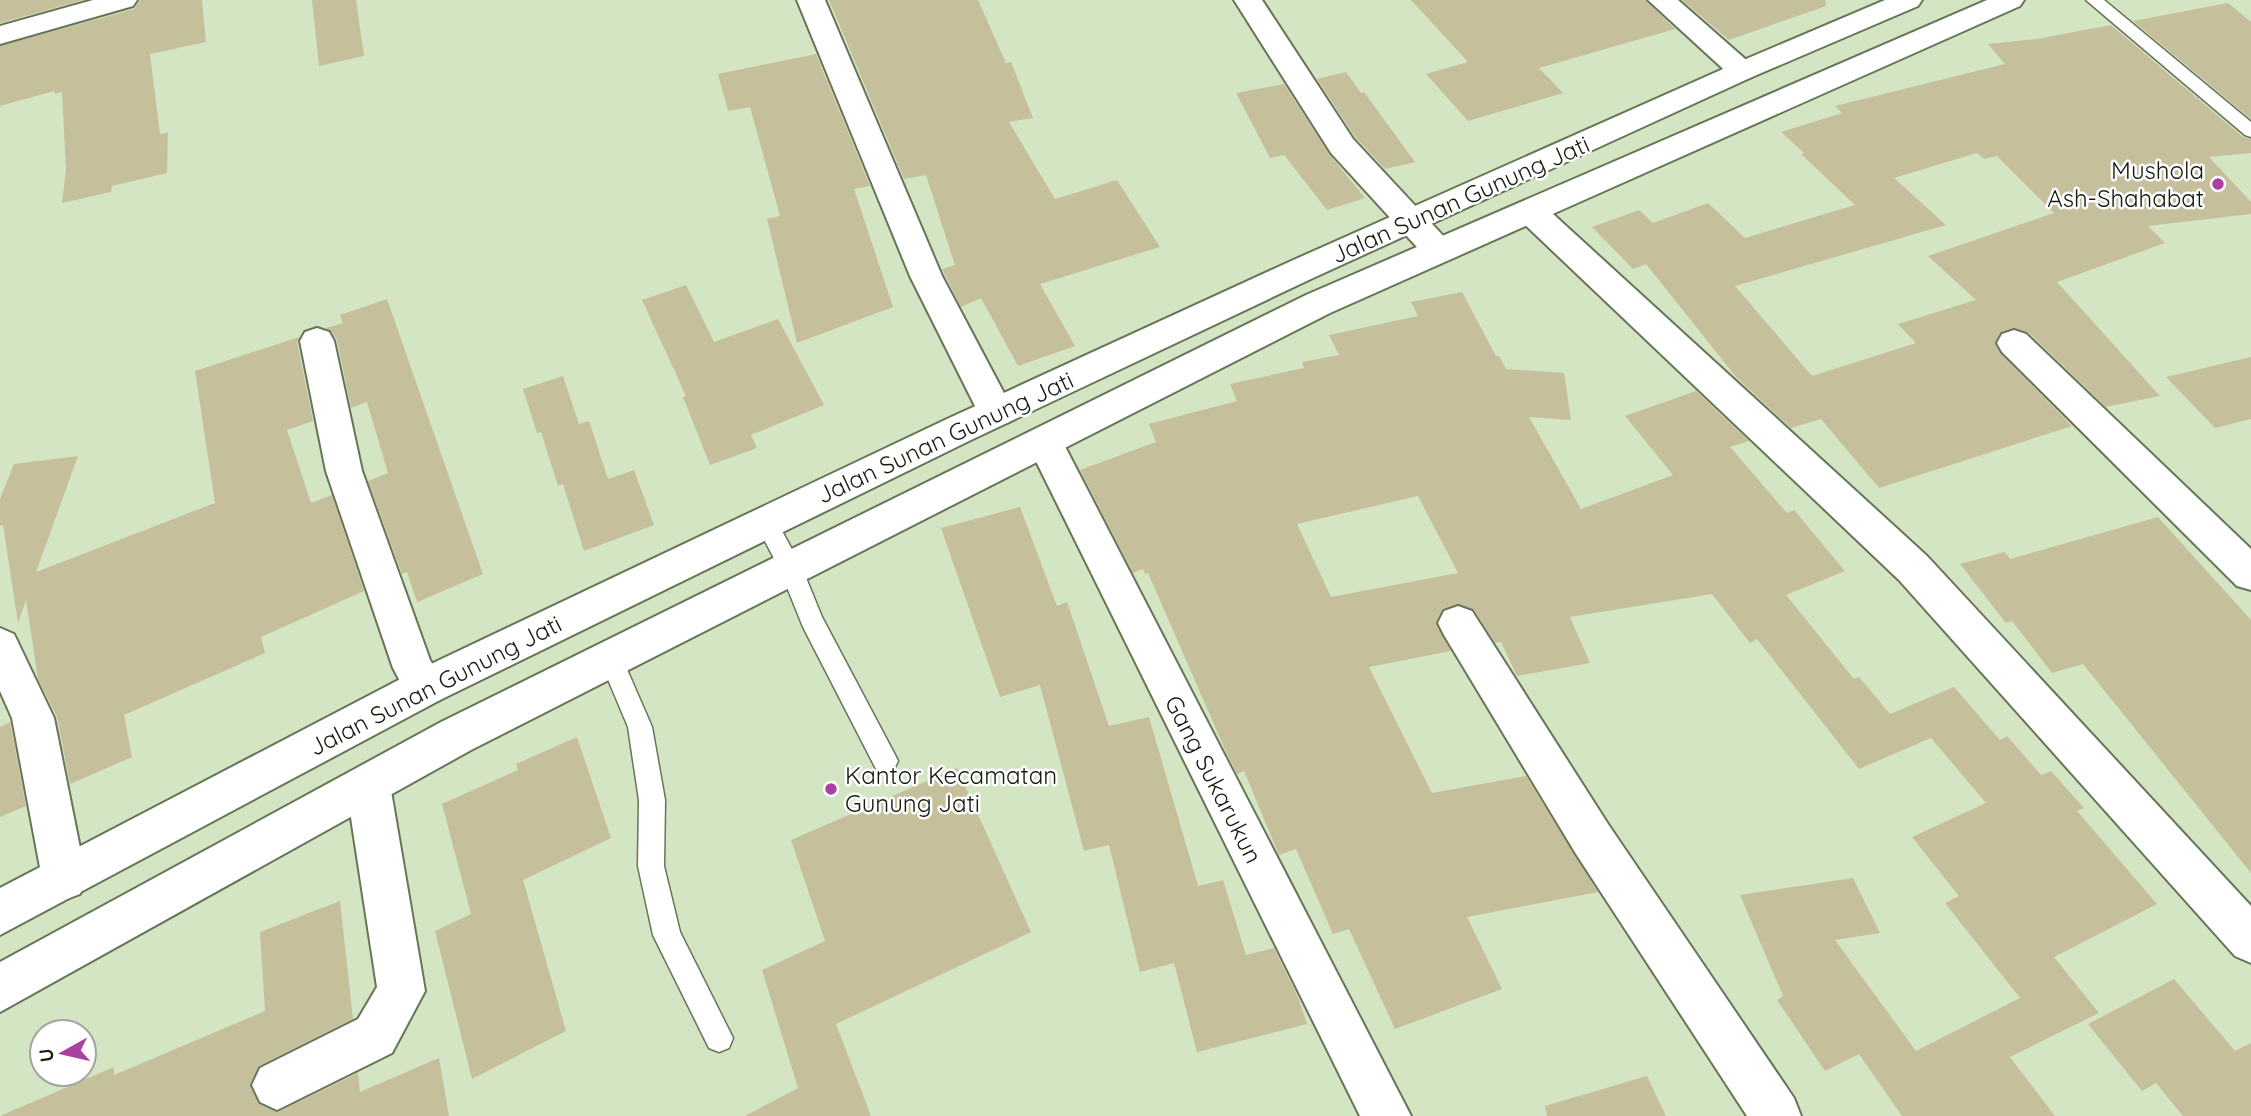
<svg xmlns="http://www.w3.org/2000/svg" width="2251" height="1116" font-family="Quicksand,sans-serif">
<style>
.building{fill:#c6bf9c;fill-rule:evenodd}
.lines{fill:none;stroke-linecap:round;stroke-linejoin:round}
.service-casing{stroke:#667557;stroke-width:3}
.minor-casing{stroke:#667557;stroke-width:4}
.trunk-casing{stroke:#667557;stroke-width:4}
.service{fill:#fff;fill-rule:evenodd}
.minor{fill:#fff;fill-rule:evenodd}
.trunk{fill:#fff;fill-rule:evenodd}
.poi-dot{fill:#aa40a2;stroke:#fff;stroke-width:2.5}
.labels{text-anchor:middle;dominant-baseline:central;stroke-width:5;stroke-linejoin:round;paint-order:stroke}
.poi-label{font-size:24px;fill:#161c10;stroke:#fff;text-anchor:end}
.street-label{font-size:24px;fill:#161c10;stroke:#fff}
</style>
<rect width="100%" height="100%" fill="#d4e5c4"/>
<g class="building">
<polygon points="0,0 83,0 0,23"/>
<polygon points="140,0 202,0 206,42 150,54 160,134 168,132 167,173 112,186 111,192 62,203 66,170 62,92 55,94 54,91 0,106 0,46 134,9"/>
<polygon points="312,0 356,0 364,56 319,66"/>
<polygon points="829,0 978,0 1006,63 1011,62 1033,118 1009,122 1055,199 1117,180 1160,247 1040,284 1075,346 1018,366 981,298 961,307 942,269 955,265 926,175 904,179"/>
<polygon points="1411,0 1645,0 1675,29 1539,68 1563,93 1468,121 1426,74 1468,62"/>
<polygon points="1682,0 1825,0 1826,6 1729,40"/>
<polygon points="2228,3 2251,22 2251,119 2133,21"/>
<path d="M2111,25l132,112 8,2v14l-42,4 42,45v12l-103,12 17,17 -108,39 103,114 -54,11 -78,-75 -15,-4 -12,4 -6,10 5,11 72,73 -193,62 -58,-69 -30,9 -55,-51 -90,-113 -13,5 -41,-42 47,-17 14,13 55,-20 37,35 110,-33 -54,-51 3,-1 -23,-21 61,-19 -7,-7 170,-42 -17,-20 49,-5zM1977,153l7,6 13,-3 57,57 -126,43 48,44 -78,24 18,19 -104,33 -77,-90 211,-61 -52,-47z"/>
<polygon points="816,54 870,186 854,189 893,307 797,343 767,219 780,216 750,107 728,111 718,74"/>
<polygon points="1346,72 1361,93 1364,92 1415,162 1385,169 1355,137 1317,79"/>
<polygon points="1284,84 1329,154 1365,198 1327,210 1284,155 1270,158 1236,93"/>
<polygon points="686,285 714,342 778,319 824,405 751,435 757,448 710,465 683,397 686,396 642,300"/>
<path d="M1462,292l34,64h3l7,13 58,4 7,47 -42,-3 52,92 92,-34 -48,-59 71,-25 53,50 -19,6 57,66 7,-3 51,61 -59,24 68,84 5,-2 31,37 64,-27 46,53 7,-4 34,39 10,-4 33,37 -7,3 80,93 -103,53 45,56 -89,44 45,59h-153l-43,-62 -34,17 -48,-71 6,-4 -43,-101 113,-17 27,55 -45,7 81,111 104,-53 -75,-95 14,-7 -47,-59 74,-34 -55,-65 -72,31 -102,-130 -7,4 -38,-49 -142,23 20,46 -73,13 -16,-34 -6,1 -21,-33 -17,-6 -14,5 -7,13 15,29 -82,16 63,126 94,-17 72,116 -131,25 35,72 -107,40 -46,-100 -16,5 -37,-85 -17,6 -35,-84 -7,3 -10,-20 -79,-181 -3,1 -2,-5 -10,4 -53,-103 76,-28 -7,-18 88,-23 -7,-17 74,-16 -2,-6 37,-7 -10,-20 89,-19 -7,-14zM1418,496l40,77 -127,24 -34,-73z"/>
<polygon points="387,299 483,574 417,602 407,572 402,574 368,481 388,473 367,402 351,408 337,340 331,331 326,328 343,323 340,315"/>
<polygon points="299,337 297,342 313,421 287,430 311,503 332,495 364,591 261,637 265,653 124,715 132,757 70,784 57,717 38,679 26,600 18,623 3,525 0,526 0,499 14,464 78,456 36,572 215,503 195,371"/>
<polygon points="2251,357 2251,419 2215,428 2166,377"/>
<polygon points="563,376 579,424 589,421 608,479 634,470 654,525 584,551 563,484 558,486 541,432 537,433 523,389"/>
<polygon points="1020,507 1057,606 1067,602 1109,726 1149,717 1198,886 1223,880 1246,955 1274,948 1298,997 1307,1024 1197,1052 1174,963 1140,972 1109,845 1084,851 1040,685 1000,697 941,528"/>
<polygon points="2158,517 2251,620 2251,873 2083,664 2052,673 2012,621 2006,623 1960,564 2005,552 2010,559"/>
<polygon points="10,722 26,806 0,817 0,727"/>
<polygon points="577,737 611,838 523,880 566,1031 472,1079 435,931 471,914 442,804 518,770 516,764"/>
<polygon points="957,768 1031,932 836,1024 871,1116 745,1116 798,1088 762,970 825,941 791,840"/>
<polygon points="340,901 353,1019 259,1066 250,1084 258,1103 278,1112 358,1073 360,1092 439,1058 449,1116 0,1116 114,1067 114,1075 265,1011 260,932"/>
<polygon points="2174,979 2235,1051 2251,1043 2251,1116 2183,1116 2156,1083 2142,1091 2088,1024"/>
<polygon points="1647,1076 1666,1116 1547,1116 1545,1106"/>
</g>
<g class="lines">
<g class="service-casing">
<g id="service">
<polygon points="2086,0 2104,0 2251,122 2251,137 2245,135"/>
<polygon points="766,513 774,516 802,568 822,617 894,753 898,761 894,769 885,773 876,769 803,627 780,570 755,522 758,516"/>
<polygon points="611,647 619,651 652,727 665,800 664,866 680,932 733,1038 729,1048 719,1052 709,1048 653,935 638,866 639,800 628,727 599,658 603,651"/>
</g>
</g>
<g class="minor-casing">
<g id="minor">
<polygon points="93,0 137,0 133,6 0,44 0,26"/>
<polygon points="797,0 825,0 942,276 1014,412 1009,422 996,426 983,422 910,276"/>
<polygon points="1234,0 1262,0 1353,139 1448,241 1453,249 1448,257 1437,260 1426,257 1331,153"/>
<polygon points="1648,0 1678,0 1752,65 1756,71 1752,77 1742,80 1732,77"/>
<polygon points="1530,200 1541,203 1927,556 2251,906 2251,963 2235,956 1899,580 1519,219 1514,211 1519,203"/>
<polygon points="317,328 329,332 334,341 362,471 430,660 446,687 440,700 425,705 410,700 393,668 326,471 300,341 305,332"/>
<polygon points="2014,330 2026,334 2251,549 2251,590 2237,586 2002,352 1997,343 2002,334"/>
<polygon points="1044,427 1057,431 1411,1116 1360,1116 1026,441 1031,431"/>
<polygon points="1458,606 1472,611 1608,824 1794,1098 1801,1116 1747,1116 1576,854 1444,635 1438,623 1444,611"/>
<polygon points="0,628 14,634 54,718 86,878 80,894 64,900 48,894 42,878 12,718 0,691"/>
<polygon points="368,765 383,771 390,785 425,991 392,1053 277,1110 260,1102 252,1085 260,1068 358,1019 377,987 346,785 353,771"/>
</g>
</g>
<g class="trunk-casing">
<g id="trunk">
<polygon points="1885,0 1922,0 1918,6 1752,77 1313,278 973,439 440,700 0,935 0,888 410,674 947,419 1289,262 1732,65"/>
<polygon points="1987,0 2024,0 2020,6 1330,313 471,750 0,1012 0,962 441,722 1306,295"/>
</g>
</g>
<use href="#service" class="service"/>
<use href="#minor" class="minor"/>
<use href="#trunk" class="trunk"/>
</g>
<g class="poi-dot">
<circle cx="2218" cy="184" r="7"/>
<circle cx="831" cy="789" r="7"/>
</g>
<g class="labels">
<g class="poi-label">
<text x="2204" y="170">Mushola<tspan x="2204" dy="28">Ash-Shahabat</tspan></text>
<text x="845" y="775" text-anchor="start">Kantor Kecamatan<tspan x="845" dy="28">Gunung Jati</tspan></text>
</g>
<g class="street-label">
<text transform="translate(1460 199) rotate(-24)">Jalan Sunan Gunung Jati</text>
<text transform="translate(945 437) rotate(-25)">Jalan Sunan Gunung Jati</text>
<text transform="translate(435 685) rotate(-27)">Jalan Sunan Gunung Jati</text>
<text transform="translate(1214 779) rotate(63)">Gang Sukarukun</text>
</g>
</g>
<g transform="translate(63 1053) rotate(262)"><circle r="33" fill="#ffffff" stroke="#a2a49f" stroke-width="2"/>
<path d="M0-5L12 26L0 18L-12 26Z" fill="#aa40a2"/>
<text y="-10" font-size="19" font-weight="bold" text-anchor="middle" fill="#161c10">U</text>
</g>
</svg>
